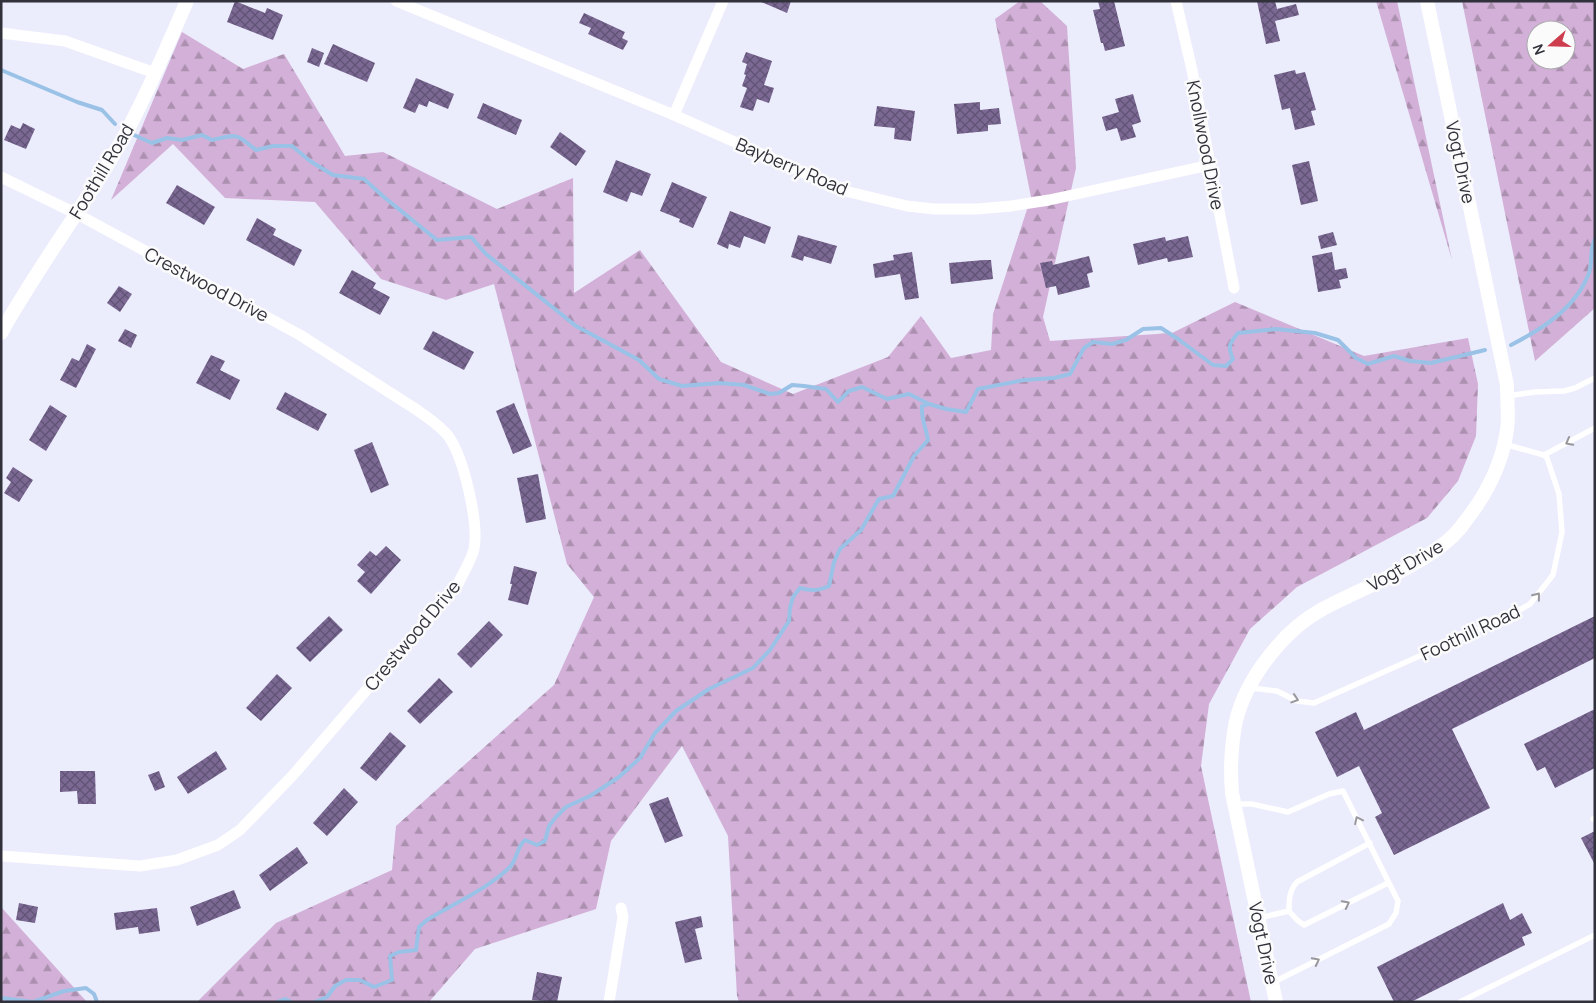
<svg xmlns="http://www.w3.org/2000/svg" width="1596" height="1003" font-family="Manrope,sans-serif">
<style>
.forest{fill:url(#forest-firs);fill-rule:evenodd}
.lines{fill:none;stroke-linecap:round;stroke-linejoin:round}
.stream{stroke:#9ac2e7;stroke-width:4}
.building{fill:url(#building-cross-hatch)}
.service{stroke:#fff;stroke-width:5.5}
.minor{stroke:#fff;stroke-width:11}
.tertiary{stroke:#fff;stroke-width:14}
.oneway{stroke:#98989d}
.labels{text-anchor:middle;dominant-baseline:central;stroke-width:5;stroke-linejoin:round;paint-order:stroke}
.street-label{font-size:18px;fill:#31313b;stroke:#fbfbfb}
</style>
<defs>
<pattern id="forest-firs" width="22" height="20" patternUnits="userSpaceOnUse" patternTransform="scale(1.25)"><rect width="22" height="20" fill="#d3b0d8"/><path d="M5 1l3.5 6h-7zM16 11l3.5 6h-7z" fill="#ac90b0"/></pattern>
<pattern id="building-cross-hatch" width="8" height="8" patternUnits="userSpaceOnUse" patternTransform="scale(1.25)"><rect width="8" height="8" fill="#7b6994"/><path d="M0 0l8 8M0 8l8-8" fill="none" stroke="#605274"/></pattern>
</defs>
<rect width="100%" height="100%" fill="#ebecfc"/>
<g class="forest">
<polygon points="1020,1 1040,1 1067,26 1076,168 1043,317 1050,341 1172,333 1235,302 1364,356 1468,338 1478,384 1476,436 1458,481 1427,518 1297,587 1250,629 1209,704 1201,766 1251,1002 739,1002 737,996 728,836 682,746 611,841 596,909 475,949 429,1002 197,1002 276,923 392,870 396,826 554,685 594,597 567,564 494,284 446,300 381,279 315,202 225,198 173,144 111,200 182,32 243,69 284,54 345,156 383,152 497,209 573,178 574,293 640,250 721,362 793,394 888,357 921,316 951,358 991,350 993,314 1031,197 995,19"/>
<polygon points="1376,1 1397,1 1452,260"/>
<path d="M1462,1h133v307l-60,53zM1536,30h30v30h-30z"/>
<polygon points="1,907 87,1002 3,1002 1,1000"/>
</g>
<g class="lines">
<g class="stream">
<polyline points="1,70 77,102 102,110 115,124"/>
<path d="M134,135l18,8 15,-5 15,2 20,-5 10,5c25,-6 24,-7 44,10l17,-4h19l18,15 23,14 31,4 21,19 52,42 34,-3 15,17 90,72 63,34 20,19 23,7 37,-3 25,2 26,9 9,-1 13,-8 12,1 22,3 12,13 11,-11 13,-4 25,12 22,-5 20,10"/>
<path d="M1511,345c31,-16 65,-37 78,-72 4,-12 0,-23 6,-34"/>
<polyline points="1,998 33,1002 64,991 86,988 94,994 97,1002"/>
<polyline points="277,1002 285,999 291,1002"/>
<path d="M315,1002l12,-5 8,-11 11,-6h14l14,7 18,-7 -2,-24 9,-4 17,-2 3,-23 8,-7c26,-16 62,-32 83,-53 7,-8 7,-20 15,-27l12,5 8,-4 4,-15 7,-9 10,-10 24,-11 29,-19 21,-19 15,-25 21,-22 33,-22 44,-21 17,-18 19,-29 1,-13 3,-11 7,-9c11,3 18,3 29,-2l5,-24 6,-13 21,-19 18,-31 14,-3 21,-40 14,-16c-2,-11 -7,-22 -6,-34l7,-2 17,5 20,3 12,-23 46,-9 30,-2 16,-4 14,-26 9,-6 19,2 14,-4 17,-11 18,-1 17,11 35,26 13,1 7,-7c-6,-13 -3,-16 5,-26l38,-4 39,4 23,7 18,18 12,6 26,-8 16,5 21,2 54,-13"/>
</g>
</g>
<g class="building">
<polygon points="235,1 265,13 267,8 283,15 273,40 227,22"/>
<polygon points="759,1 791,1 787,13"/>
<polygon points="1098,1 1114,1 1125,46 1105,51 1103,43 1101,43 1093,10 1100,9"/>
<polygon points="1257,1 1275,1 1277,9 1296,4 1299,15 1275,21 1280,41 1266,44"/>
<polygon points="584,13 625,32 622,38 628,41 623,50 588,34 591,28 579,23"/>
<polygon points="333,44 375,63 367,82 324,64"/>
<polygon points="312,48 324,53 319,67 307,62"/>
<polygon points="746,52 772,61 764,85 774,88 769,103 757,99 753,111 740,107 747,88 742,86 746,75 744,74 747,64 742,62"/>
<polygon points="1295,70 1296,74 1305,72 1316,110 1311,111 1315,125 1295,130 1290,108 1282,110 1274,75"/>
<polygon points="416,78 454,94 448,109 429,101 427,107 419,104 415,113 403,108"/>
<polygon points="1133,94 1141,122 1132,125 1136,137 1121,141 1117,128 1106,131 1102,117 1119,112 1115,99"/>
<polygon points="980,102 980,110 999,108 1001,124 988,125 988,131 957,134 954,104"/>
<polygon points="483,103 522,120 516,135 477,118"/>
<polygon points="877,106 915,111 911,141 894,139 895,128 874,126"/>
<polygon points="23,123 35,129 26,149 4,140 11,125 20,129"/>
<polygon points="560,132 586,151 576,166 550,147"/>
<polygon points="616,160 651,174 642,196 631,192 627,202 603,192"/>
<polygon points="1309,161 1318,201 1301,205 1292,165"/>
<polygon points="672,182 707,197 693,228 679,222 680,219 660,211"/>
<polygon points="177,185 215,207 204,225 166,203"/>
<polygon points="730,211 771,227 765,244 744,236 740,248 729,244 728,249 717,244"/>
<polygon points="257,218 276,229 273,235 302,250 294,266 246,240"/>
<polygon points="1333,232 1337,245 1321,249 1318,236"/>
<polygon points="798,235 837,246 831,264 804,256 803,261 791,257"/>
<polygon points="1188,236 1193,257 1168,262 1167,258 1138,265 1133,244 1165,237 1166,241"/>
<polygon points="912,252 919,298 905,300 900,274 875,278 873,264 894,260 893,255"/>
<polygon points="1332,252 1335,270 1346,268 1348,278 1339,280 1341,288 1318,292 1312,256"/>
<polygon points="1089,256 1093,272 1087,274 1090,287 1058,295 1056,286 1046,288 1040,263 1052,261 1053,265"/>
<polygon points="984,260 991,260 993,279 951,284 949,263"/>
<polygon points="352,270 376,283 373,288 390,297 380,315 339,293"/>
<polygon points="119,286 132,294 120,312 107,303"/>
<polygon points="125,329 137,335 131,348 118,341"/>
<polygon points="433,331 474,352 464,370 423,349"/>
<polygon points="87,344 96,349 76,388 60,380 72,358 79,361"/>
<polygon points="211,355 225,361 220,370 240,380 230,400 196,383"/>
<polygon points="285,392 327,414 318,431 276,409"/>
<polygon points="514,403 532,446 513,454 496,411"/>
<polygon points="50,405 67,416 46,451 29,440"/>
<polygon points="372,442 389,485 371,493 354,450"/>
<polygon points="13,467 33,480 19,502 4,493 11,482 6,478"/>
<polygon points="538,474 546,519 526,523 517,478"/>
<polygon points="386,546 401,560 371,594 357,581 365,572 357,565 370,551 376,556"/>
<polygon points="514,566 537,572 528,605 508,600 512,584 510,584"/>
<polygon points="329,616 343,630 310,662 296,648"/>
<polygon points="1595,616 1595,658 1452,729 1490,808 1394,855 1375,817 1382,813 1359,766 1337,777 1315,732 1356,712 1364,730"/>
<polygon points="489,621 503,635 471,668 457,654"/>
<polygon points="277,674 292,688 261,721 246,708"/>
<polygon points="439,678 453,692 420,724 407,711"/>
<polygon points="1595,709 1595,768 1555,788 1545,767 1537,771 1524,744"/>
<polygon points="390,732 406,746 376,781 360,768"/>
<polygon points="216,751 227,769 188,794 177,777"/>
<polygon points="60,771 95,771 96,804 78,804 77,791 60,792"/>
<polygon points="159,771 165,787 155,791 148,775"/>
<polygon points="344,788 358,802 327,836 313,823"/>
<polygon points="668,797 683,836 665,843 649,804"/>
<polygon points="1595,831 1595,865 1581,838"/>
<polygon points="297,847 308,863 270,891 259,875"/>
<polygon points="234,890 241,908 197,926 190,907"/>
<polygon points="19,903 38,907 35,923 16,920"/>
<polygon points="1503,903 1510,920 1522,913 1532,933 1522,937 1525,945 1411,1002 1394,1002 1377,967"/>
<polygon points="157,908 160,931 139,934 138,927 116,930 114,913"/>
<polygon points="701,916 703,927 695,929 702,959 685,963 675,922"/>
<polygon points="537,972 562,977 557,1002 532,1000"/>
</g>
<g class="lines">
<g class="service">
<polyline points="1507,396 1535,392 1564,391 1575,388 1595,378"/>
<polyline points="1544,455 1595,428"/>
<polyline points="1251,688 1277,691 1297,701 1314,703 1505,618 1530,604 1553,575 1562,532 1559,494 1547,458 1544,455 1504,444"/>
<polyline points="1236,804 1252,804 1288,812 1329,794 1343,791 1398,901 1396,913 1389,924 1272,983"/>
<polyline points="1593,819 1595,818"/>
<path d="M1289,911c0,-11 0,-20 8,-29l73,-39"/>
<polyline points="1259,918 1289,911 1297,920 1304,925 1388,883"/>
<polyline points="1460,1002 1595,935"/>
</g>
<g class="minor">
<polyline points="396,1 674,115 845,191 907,206 934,209 977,209 1011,206 1049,200 1210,165"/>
<polyline points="1176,1 1192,70 1234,288"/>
<polyline points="1,33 65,41 155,73"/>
<polyline points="674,115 723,1"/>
<path d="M1,177l76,37 223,121 117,75c11,8 24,16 32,27 15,22 30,86 25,112 -3,12 -11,24 -16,35l-164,190 -54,56 -22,15 -41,15 -37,6 -139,-10"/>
<polyline points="609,1002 623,917 621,908"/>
</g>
<g class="tertiary">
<path d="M1,333c35,-63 79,-121 116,-184 27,-47 48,-98 70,-148"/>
<path d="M1276,1002l-44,-209c-2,-25 -1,-48 4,-72 10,-42 47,-90 85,-111 44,-24 95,-40 132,-74 5,-5 10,-11 14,-17 21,-27 35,-55 40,-89 2,-14 0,-30 0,-45l-80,-384"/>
</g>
</g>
<defs><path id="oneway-chevron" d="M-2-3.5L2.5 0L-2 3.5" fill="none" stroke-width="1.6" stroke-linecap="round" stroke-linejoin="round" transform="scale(1.25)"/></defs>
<g class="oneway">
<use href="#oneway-chevron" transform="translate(1569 442) rotate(152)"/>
<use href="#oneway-chevron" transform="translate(1537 596) rotate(-52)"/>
<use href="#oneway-chevron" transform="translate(1295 699) rotate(18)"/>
<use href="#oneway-chevron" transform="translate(1358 820) rotate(-116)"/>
<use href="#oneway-chevron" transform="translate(1346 904) rotate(-27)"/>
<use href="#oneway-chevron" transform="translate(1316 961) rotate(-27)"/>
</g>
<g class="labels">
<g class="street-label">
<text transform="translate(1206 145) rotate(79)">Knollwood Drive</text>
<text transform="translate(1461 162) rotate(78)">Vogt Drive</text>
<text transform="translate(792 166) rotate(23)">Bayberry Road</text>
<text transform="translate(101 171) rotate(-59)">Foothill Road</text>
<text transform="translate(207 284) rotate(28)">Crestwood Drive</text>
<text transform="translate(1405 565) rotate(-30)">Vogt Drive</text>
<text transform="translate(1470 632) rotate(-25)">Foothill Road</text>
<text transform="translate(412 635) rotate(-50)">Crestwood Drive</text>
<text transform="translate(1264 943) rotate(78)">Vogt Drive</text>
</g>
</g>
<rect width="1596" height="1003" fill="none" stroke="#31313b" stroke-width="5"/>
<g transform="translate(1551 45) rotate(250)"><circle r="24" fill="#fbfbfb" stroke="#aaaaae"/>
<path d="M0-4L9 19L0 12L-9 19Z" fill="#cd3d4d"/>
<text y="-8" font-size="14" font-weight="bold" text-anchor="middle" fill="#31313b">N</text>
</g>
</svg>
